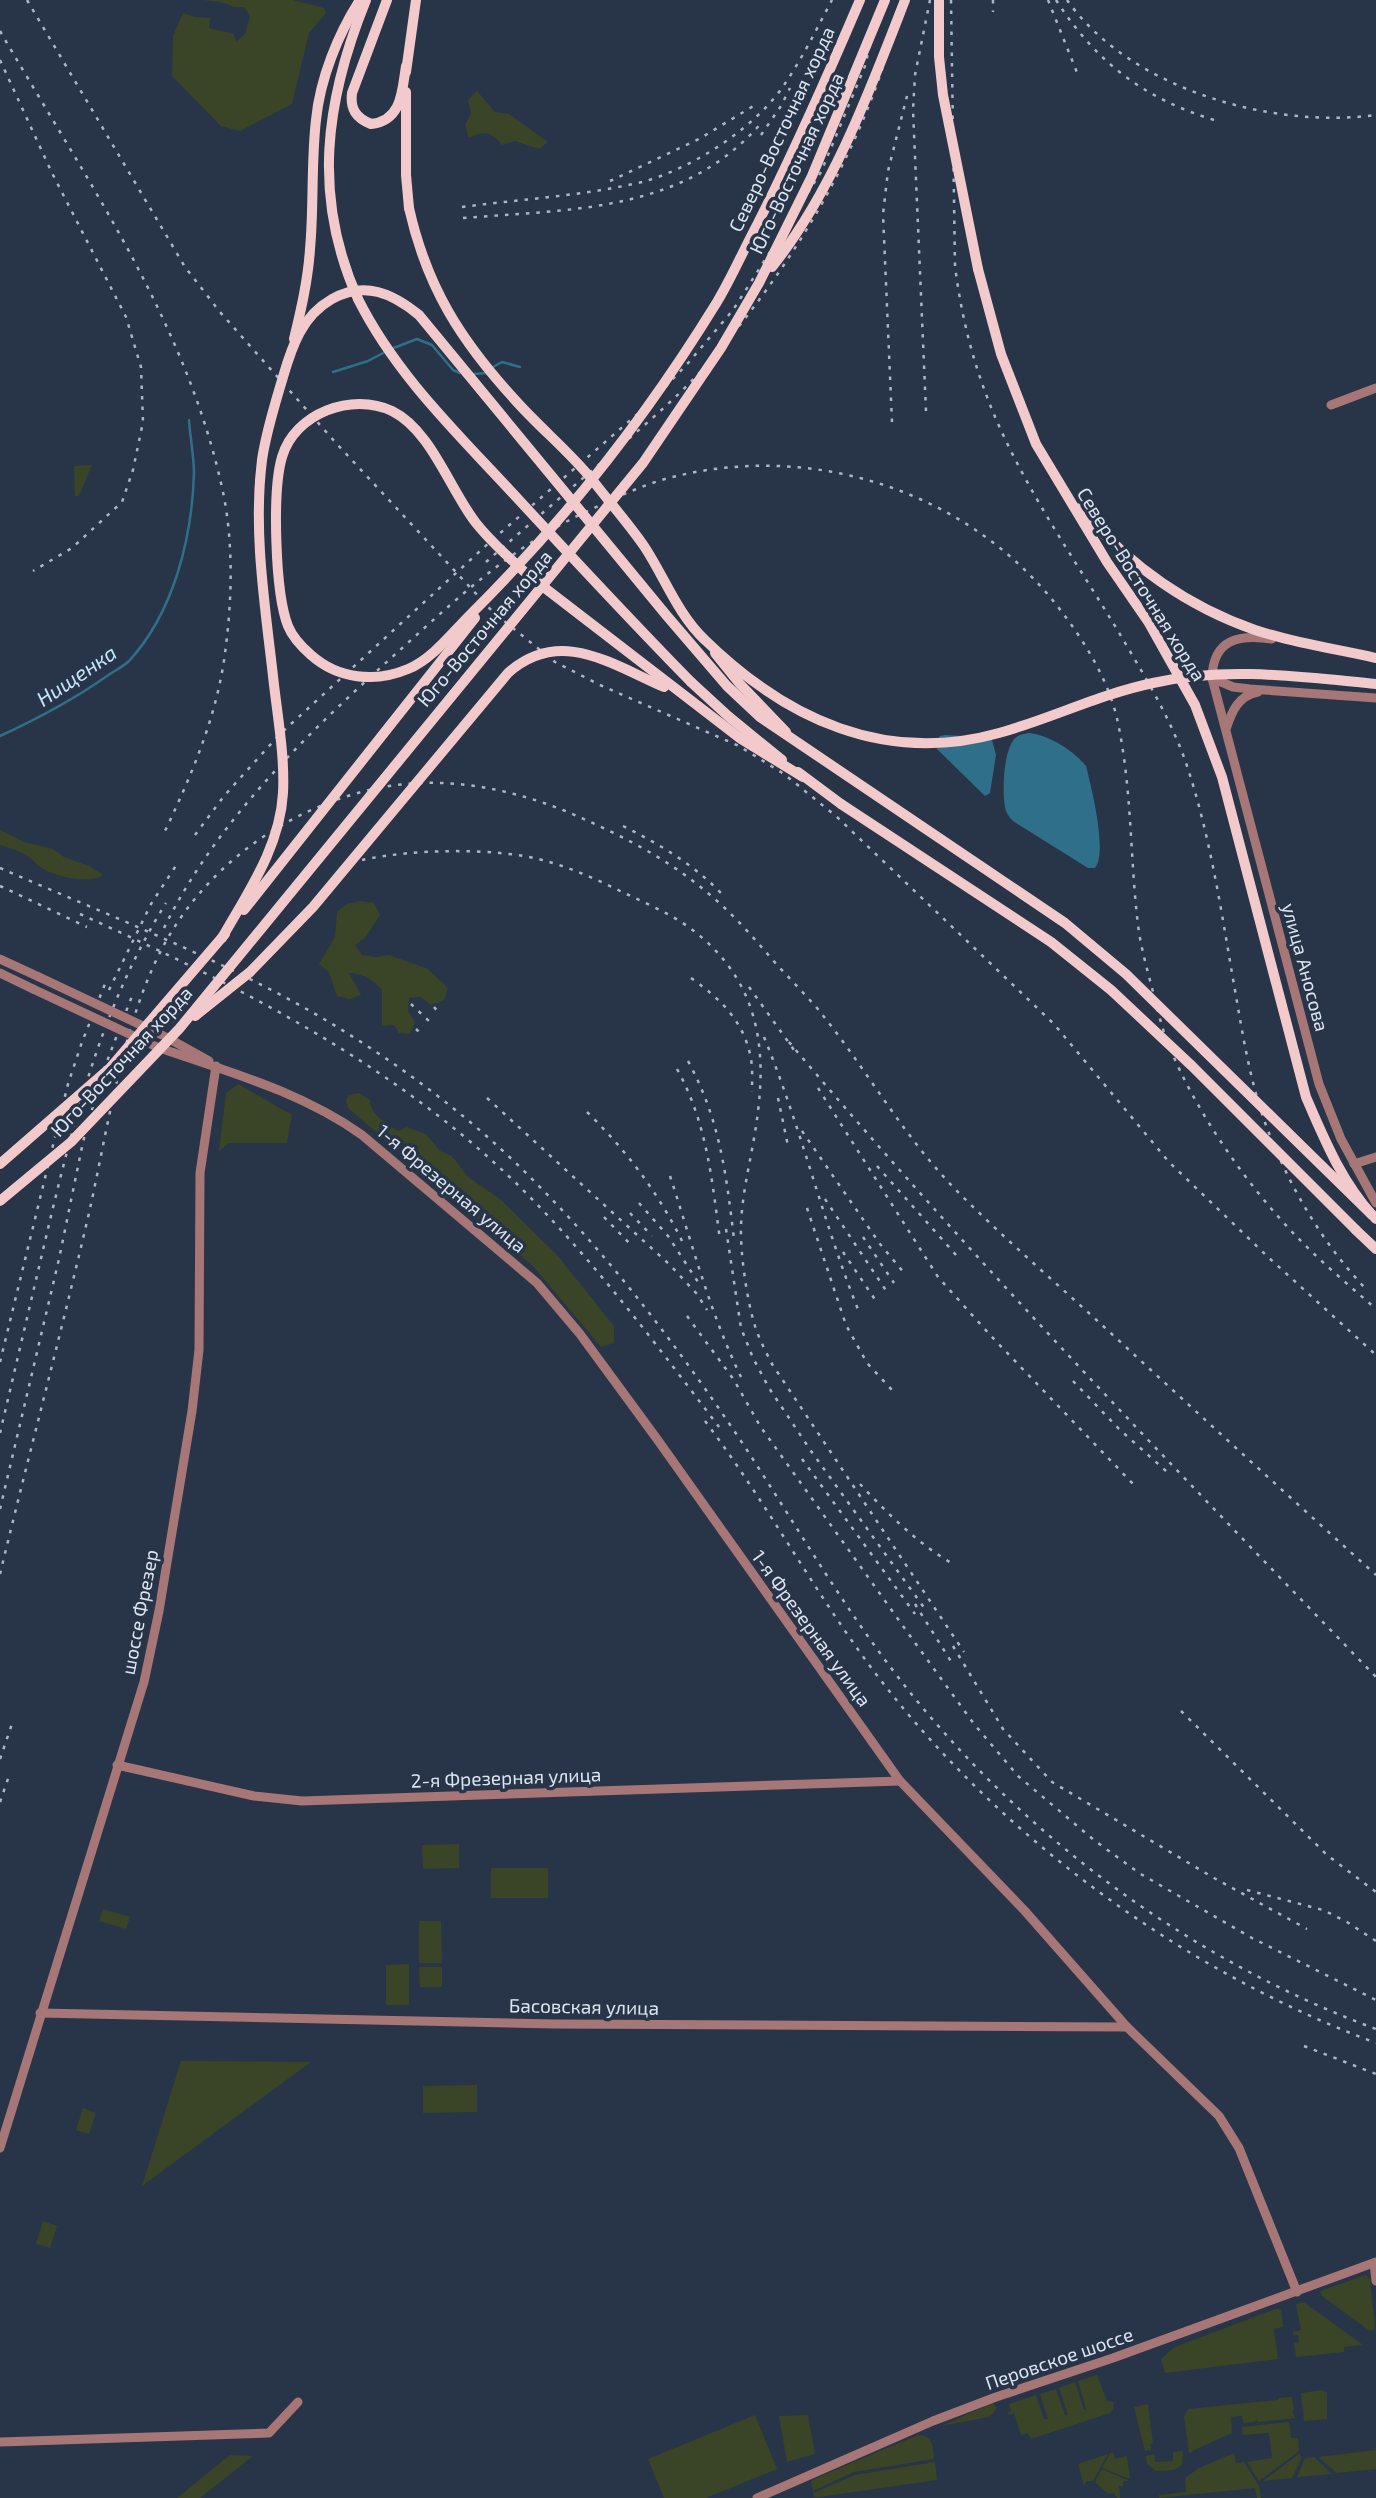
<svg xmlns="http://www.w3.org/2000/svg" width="1376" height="2498" font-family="'Exo 2',sans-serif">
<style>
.green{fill:#3a4427}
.water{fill:#2f6f89}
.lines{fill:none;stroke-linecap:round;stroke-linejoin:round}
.stream{stroke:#2f6f89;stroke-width:2.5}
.minor{stroke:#a77778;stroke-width:9}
.major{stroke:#f3cacb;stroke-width:10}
.rail{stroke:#adb6c5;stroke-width:2.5;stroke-dasharray:3.5 7;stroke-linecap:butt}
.minor-bridge{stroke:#a77778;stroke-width:9}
.major-bridge{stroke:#f3cacb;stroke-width:10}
.labels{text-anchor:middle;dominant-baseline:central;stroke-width:7;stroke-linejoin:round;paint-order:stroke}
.street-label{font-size:19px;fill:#dce4f1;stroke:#283548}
.water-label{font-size:21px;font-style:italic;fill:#c4e7f7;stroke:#283548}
</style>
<rect width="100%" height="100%" fill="#283548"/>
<g class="green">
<polygon points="203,0 293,0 324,8 326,13 309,33 292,104 240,131 221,126 172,76 173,36 183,13 195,17 210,18 209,28 234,34 236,42 245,34 250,16 244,7 234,7 221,2"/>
<path d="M477,91l18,21 14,2 39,28 -9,7 -24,-8 -13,4c-10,-13 -18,-15 -33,-7l-4,-13 6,-12 -3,-13z"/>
<polygon points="92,465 79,496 75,496 74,466"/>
<path d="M0,830l24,12 29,7 11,8 25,9 14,9c-13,10 -52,1 -64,-9 -5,-3 -7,-8 -13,-11 -8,-5 -17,-7 -26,-10z"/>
<path d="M361,901l13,2 6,12 -15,23 -10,7 7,10 14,2 13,-2 39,14 20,19 -4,12 -13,5 -10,-8 -12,1 -1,13 7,11 -5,12 -11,-1 -5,-8 -12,1v-36c-10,-11 -18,-16 -33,-17l12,22 -11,4 -13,-3 -8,-24 -10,-8 16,-27 2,-25 10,-8z"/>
<polygon points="238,1084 292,1115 287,1143 229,1143 219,1151 226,1093"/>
<path d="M359,1093l11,7c0,15 17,23 28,31l9,-4 19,7 14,17 12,5 16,21 32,22 58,57 56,70v17l-13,4 -68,-81 -185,-158 -2,-7 2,-6z"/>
<polygon points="459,1844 459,1868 423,1869 422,1845"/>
<polygon points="548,1868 548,1898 491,1898 491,1868"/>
<polygon points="103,1909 130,1917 126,1929 99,1921"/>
<polygon points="419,1921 441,1921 442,1963 419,1963"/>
<polygon points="409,1964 409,2005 386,2005 386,1965"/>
<polygon points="419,1967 442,1967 442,1987 420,1987"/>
<polygon points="181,2061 311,2062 142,2186"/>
<polygon points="477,2085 477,2112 423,2113 423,2086"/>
<polygon points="83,2108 96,2113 89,2134 76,2130"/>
<polygon points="43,2221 57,2226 50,2248 36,2244"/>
<polygon points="1366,2275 1370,2279 1375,2325 1374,2330 1370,2331 1322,2296 1320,2291"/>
<polygon points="1301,2303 1305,2303 1363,2345 1344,2347 1344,2352 1296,2357 1294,2343 1299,2342 1298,2335 1293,2335 1293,2332 1301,2330 1296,2304"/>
<polygon points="1275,2309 1281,2309 1283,2327 1274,2329 1278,2359 1165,2373 1161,2359 1175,2347"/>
<polygon points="1097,2375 1107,2401 1114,2402 1113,2409 1110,2413 1031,2439 1028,2433 1021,2435 1014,2413 1008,2415 1007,2413 1011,2411 1009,2404 1036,2395 1044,2419 1048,2419 1040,2394 1056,2389 1065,2415 1068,2415 1059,2388 1075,2382 1084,2410 1086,2409 1078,2381"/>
<polygon points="1322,2390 1327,2393 1327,2419 1304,2421 1301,2393"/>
<polygon points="1292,2397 1294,2411 1292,2411 1295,2418 1257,2422 1257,2419 1255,2422 1243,2423 1242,2416 1231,2417 1232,2433 1194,2450 1189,2454 1184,2416 1188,2409 1278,2400 1278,2398"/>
<polygon points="993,2403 996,2407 995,2411 989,2417 941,2426"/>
<polygon points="1148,2404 1153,2443 1150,2444 1151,2450 1145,2451 1134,2407"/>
<polygon points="755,2415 777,2469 706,2498 664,2498 648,2459"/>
<polygon points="808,2415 815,2454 787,2462 779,2416"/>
<polygon points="1289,2422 1291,2438 1298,2438 1299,2451 1259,2481 1247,2462 1272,2458 1269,2433 1243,2435 1242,2427"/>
<path d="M918,2435c15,0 15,12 16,24l-80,13 -41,19 -2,-9 3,-3z"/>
<polygon points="1376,2450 1376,2469 1337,2473 1318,2457"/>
<polygon points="1183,2451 1182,2465 1174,2470 1156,2471 1147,2464 1146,2456 1154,2454 1155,2462 1173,2461 1173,2452"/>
<polygon points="1113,2452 1115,2459 1127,2456 1130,2479 1102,2468 1110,2453"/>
<polygon points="1234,2453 1236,2463 1244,2462 1259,2486 1261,2498 1257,2498 1255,2488 1159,2498 1159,2495 1186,2492 1185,2478 1199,2468"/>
<polygon points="1300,2453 1301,2459 1292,2478 1263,2481"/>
<polygon points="1108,2454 1093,2481 1087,2481 1084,2486 1078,2464"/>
<polygon points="230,2455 253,2456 200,2498 177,2498"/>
<polygon points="1314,2457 1332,2474 1297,2477 1305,2458"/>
<polygon points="935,2462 937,2480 819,2497 814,2497 813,2493 855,2475"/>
<polygon points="1102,2469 1130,2481 1123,2481 1123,2486 1119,2486 1120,2498 1117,2498 1114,2493 1108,2494 1095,2482"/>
</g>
<g class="water">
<path d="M1029,733c20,2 44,17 57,33 5,20 22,86 9,102h-7l-75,-47c-4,-4 -7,-8 -8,-14 -3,-15 -2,-63 13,-71 3,-2 7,-2 11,-3z"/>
<polygon points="945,735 986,737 992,740 996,755 990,793 985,796 937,749 935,743 940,736"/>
</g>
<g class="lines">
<g class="stream">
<polyline points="391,349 417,339 432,345 453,370 460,373"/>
<polyline points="491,368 502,362 520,367"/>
<polyline points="333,372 368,361 385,352"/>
<polyline points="473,374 488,373"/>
<path d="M0,736c37,-17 73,-36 107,-60 7,-5 16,-9 22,-15 45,-49 63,-123 65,-188 0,-17 -4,-36 -5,-53"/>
</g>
<g class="minor">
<polyline points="1331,405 1376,388"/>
<path d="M1272,639c-33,-5 -59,0 -60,39l107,406 22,55 35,64"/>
<polyline points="1212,678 1233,687 1250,689 1376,698"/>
<path d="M1226,729c6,-18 12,-33 32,-37"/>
<polyline points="0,959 39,977"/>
<polyline points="0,973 33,989"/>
<polyline points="166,1037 209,1061"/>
<path d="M157,1047c71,25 143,44 205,88l175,148 43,51 77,105 243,342 124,129 103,117 92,89 20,32 58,144"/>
<polyline points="1354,1164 1376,1157"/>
<polyline points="117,1765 254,1796 302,1801 900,1781"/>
<polyline points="40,2013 554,2024 1127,2027"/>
<polyline points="0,2148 144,1682 159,1611 192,1411 199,1350 200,1173 216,1066"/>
<polyline points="1374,2263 1376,2281"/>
<polyline points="0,2442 269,2433 298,2402"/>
<polyline points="757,2498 933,2421 996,2397 1113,2358 1376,2262"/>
</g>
<g class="major">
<path d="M387,0l-35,93c-2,16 4,25 19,31 31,-3 31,-33 35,-58"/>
<polyline points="406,72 416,0"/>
<polyline points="406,92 406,175 409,208"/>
<path d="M978,269l23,85 35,90 71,118 42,61 46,82 27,72 84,320c18,42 37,88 70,122"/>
<path d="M358,299c-46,-102 -33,-198 8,-299"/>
<path d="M294,339c7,-29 14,-59 16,-90 4,-43 1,-86 6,-129 4,-41 22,-86 44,-120"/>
<path d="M1080,508c47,55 106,98 175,122 39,13 81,19 121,28"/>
<polyline points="715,653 740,684 786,732"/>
<polyline points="691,682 728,716 782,760"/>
<polyline points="798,772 841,804"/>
<polyline points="1356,1230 1376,1249"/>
</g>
<g class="rail">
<polyline points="27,0 185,267 220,312 336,443 493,612 555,662 600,685 739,746 784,774 837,817 1054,1024 1169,1162 1268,1257 1376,1355"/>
<path d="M951,0l4,266c5,40 14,81 28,120 30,85 85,163 132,240 26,44 53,87 70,134 26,76 37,157 51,236 7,41 14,82 27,121 22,62 57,124 103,172"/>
<polyline points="993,0 993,12"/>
<polyline points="1048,0 1078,75"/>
<path d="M1056,0c40,62 87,98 158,120"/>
<path d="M1067,0c63,89 204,129 309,115"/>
<path d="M0,31c86,149 189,294 224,466 9,47 8,101 2,148 -7,66 -33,127 -61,186"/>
<polyline points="0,60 52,173 126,317 141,367 143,422 133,470 122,502 72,548 33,571"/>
<polyline points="761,135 781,106 790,88"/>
<polyline points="610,181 699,139 755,105"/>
<path d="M462,207c59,-8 121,-11 180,-25 49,-13 110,-52 140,-94 19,-27 34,-58 50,-88"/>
<path d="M463,218c109,-9 222,-5 300,-97"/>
<polyline points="926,411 913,110 915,75 930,0"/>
<polyline points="892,422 883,214 888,171 907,96"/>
<path d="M486,562c38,-33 77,-67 116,-100 34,-30 70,-59 101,-93 92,-104 169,-232 198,-369"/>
<path d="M623,826c36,18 70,38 98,67"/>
<polyline points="195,835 224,796 279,735 491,541 649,404 689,362 733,310 821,172 865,66 881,0"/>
<path d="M362,860c50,-11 135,-13 184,1 25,7 50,18 74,30 25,12 52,23 74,40 60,47 73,108 64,180 -4,38 -16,77 -17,115 -1,26 6,75 14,100 4,13 11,26 17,38l192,288"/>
<path d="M0,868c101,44 206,85 303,139 85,48 167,108 235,178 76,77 141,164 201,253 53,80 100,163 159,239 121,157 292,283 478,352"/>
<polyline points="0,886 87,927"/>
<path d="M80,914c161,73 321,153 447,280 71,72 131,153 192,233"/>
<path d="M164,928c54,-110 146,-197 236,-278 63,-57 115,-106 194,-142 23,-11 47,-22 71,-29 139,-38 292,7 385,118 29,35 59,81 68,126 14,67 12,135 20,202 3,25 11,50 17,75 4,15 8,32 14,46 27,66 79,141 129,192 24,25 52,48 78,71"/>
<path d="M691,978c28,20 51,41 59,76 3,12 2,26 2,38"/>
<polyline points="749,987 794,1050"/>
<polyline points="109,990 151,904 177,864"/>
<polyline points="411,1004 431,1023"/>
<polyline points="434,1007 440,1014"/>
<polyline points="416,1029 421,1034"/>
<path d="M764,1037c37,90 59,185 95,275"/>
<path d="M789,1042c186,221 387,428 587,635"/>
<path d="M688,1061c32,59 38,112 46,178"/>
<path d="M677,1069c30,54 35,111 43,171"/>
<polyline points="818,1088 938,1277 991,1336 1135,1486"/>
<polyline points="487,1098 670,1265 697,1294 707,1310"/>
<polyline points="778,1098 788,1146"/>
<path d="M587,1112c40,39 73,83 97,133"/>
<polyline points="802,1131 880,1244 905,1274"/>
<polyline points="877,1166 956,1255"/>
<path d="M670,1176c22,67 40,137 71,201"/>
<polyline points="825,1199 887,1292"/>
<polyline points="639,1203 668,1236 698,1282"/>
<polyline points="807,1208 846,1325 867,1363 892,1390"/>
<polyline points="630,1213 652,1236"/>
<polyline points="604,1217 632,1246"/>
<polyline points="726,1229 741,1328 753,1358 769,1388 811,1451 925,1609"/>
<polyline points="863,1237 894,1283"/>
<polyline points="843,1252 878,1304"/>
<polyline points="687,1316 734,1380 760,1426 913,1640 974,1724 1018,1776 1094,1840 1139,1873 1252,1938 1376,2000"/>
<polyline points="0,1362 68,1084 82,1042 107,979"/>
<polyline points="1073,1381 1119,1429 1166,1471"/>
<path d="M705,1421c65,86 115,182 181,266 124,158 303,286 490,356"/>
<path d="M0,1433c17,-72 34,-145 51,-217 27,-112 54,-215 115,-313"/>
<polyline points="802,1459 915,1614"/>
<path d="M860,1484c27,29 58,60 93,80"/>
<polyline points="0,1509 59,1259 83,1142 101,1077 132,996"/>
<path d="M0,1574c29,-120 61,-240 89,-361 19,-85 34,-194 76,-270 42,-76 116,-130 200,-152 67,-17 134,-6 198,19 52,22 103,47 146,84 23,19 43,42 62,64 15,17 31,33 46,50 50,61 88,132 144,187 45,45 94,87 141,130 91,84 182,167 274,250"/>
<polyline points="915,1604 952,1663"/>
<polyline points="953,1646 1003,1729 1052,1782 1214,1878 1307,1929"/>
<polyline points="1181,1711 1327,1855 1376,1892"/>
<polyline points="0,1759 13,1721"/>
<polyline points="0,1802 10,1773"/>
<polyline points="1247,1890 1323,1910 1347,1922 1376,1941"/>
<polyline points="1304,2046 1376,2074"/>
</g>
<g class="minor-bridge">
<polyline points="39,977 162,1035"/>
<polyline points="33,989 157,1047"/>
</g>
<g class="major-bridge">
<polyline points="939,0 939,57 943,95 978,269"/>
<path d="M409,208c18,80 52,133 107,193 25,28 55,52 78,81 16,21 35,42 50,64 20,30 34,69 61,94 81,79 180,125 294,93 51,-14 101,-39 154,-50 74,-17 149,-6 223,1"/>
<path d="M772,267c61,-76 98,-177 133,-267"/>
<path d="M358,299c36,72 93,128 148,187 61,66 122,132 185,196"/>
<path d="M803,777l-62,-38 -213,-164c-18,-16 -37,-33 -52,-52 -26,-33 -45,-93 -84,-112 -40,-19 -97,2 -110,46 -10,34 -7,136 6,169 4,10 15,22 23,29 27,24 64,28 97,14 24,-10 43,-35 61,-53 95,-94 178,-200 248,-314 15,-25 27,-53 41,-79 37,-73 70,-148 102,-223"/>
<polyline points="841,804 1051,942 1111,990 1192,1066 1356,1230"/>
<polyline points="244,910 475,618"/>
<path d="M222,938c26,-46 58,-91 61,-145 2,-38 -6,-79 -10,-117 -8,-71 -20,-145 -11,-216 4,-28 13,-56 21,-83 9,-31 19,-61 49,-78 33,-18 60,-6 87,16l248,301 60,70 33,31 305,206 61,51 246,241"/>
<path d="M195,1016l55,-44 63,-65 195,-234c52,-46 103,-9 156,14"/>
<polyline points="0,1164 110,1068 225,934"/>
<polyline points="0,1201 71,1142 179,1029 643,463 721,348 759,283 812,176 885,0"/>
</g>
</g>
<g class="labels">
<g class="street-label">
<text transform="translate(781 129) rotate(-65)">Северо-Восточная хорда</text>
<text transform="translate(796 163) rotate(-65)">Юго-Восточная хорда</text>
<text transform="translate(1142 584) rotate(58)">Северо-Восточная хорда</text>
<text transform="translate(484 628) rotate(-50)">Юго-Восточная хорда</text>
<text transform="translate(1306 967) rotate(75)">улица Аносова</text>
<text transform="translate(121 1061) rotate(-47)">Юго-Восточная хорда</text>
<text transform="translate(452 1188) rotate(40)">1-я Фрезерная улица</text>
<text transform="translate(139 1612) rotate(-79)">шоссе Фрезер</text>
<text transform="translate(812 1628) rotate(54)">1-я Фрезерная улица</text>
<text transform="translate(506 1777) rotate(-2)">2-я Фрезерная улица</text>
<text transform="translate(584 2006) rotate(1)">Басовская улица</text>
<text transform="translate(1059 2358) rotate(-19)">Перовское шоссе</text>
</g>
<g class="water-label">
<text transform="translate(76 675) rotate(-34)">Нищенка</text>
</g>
</g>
</svg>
